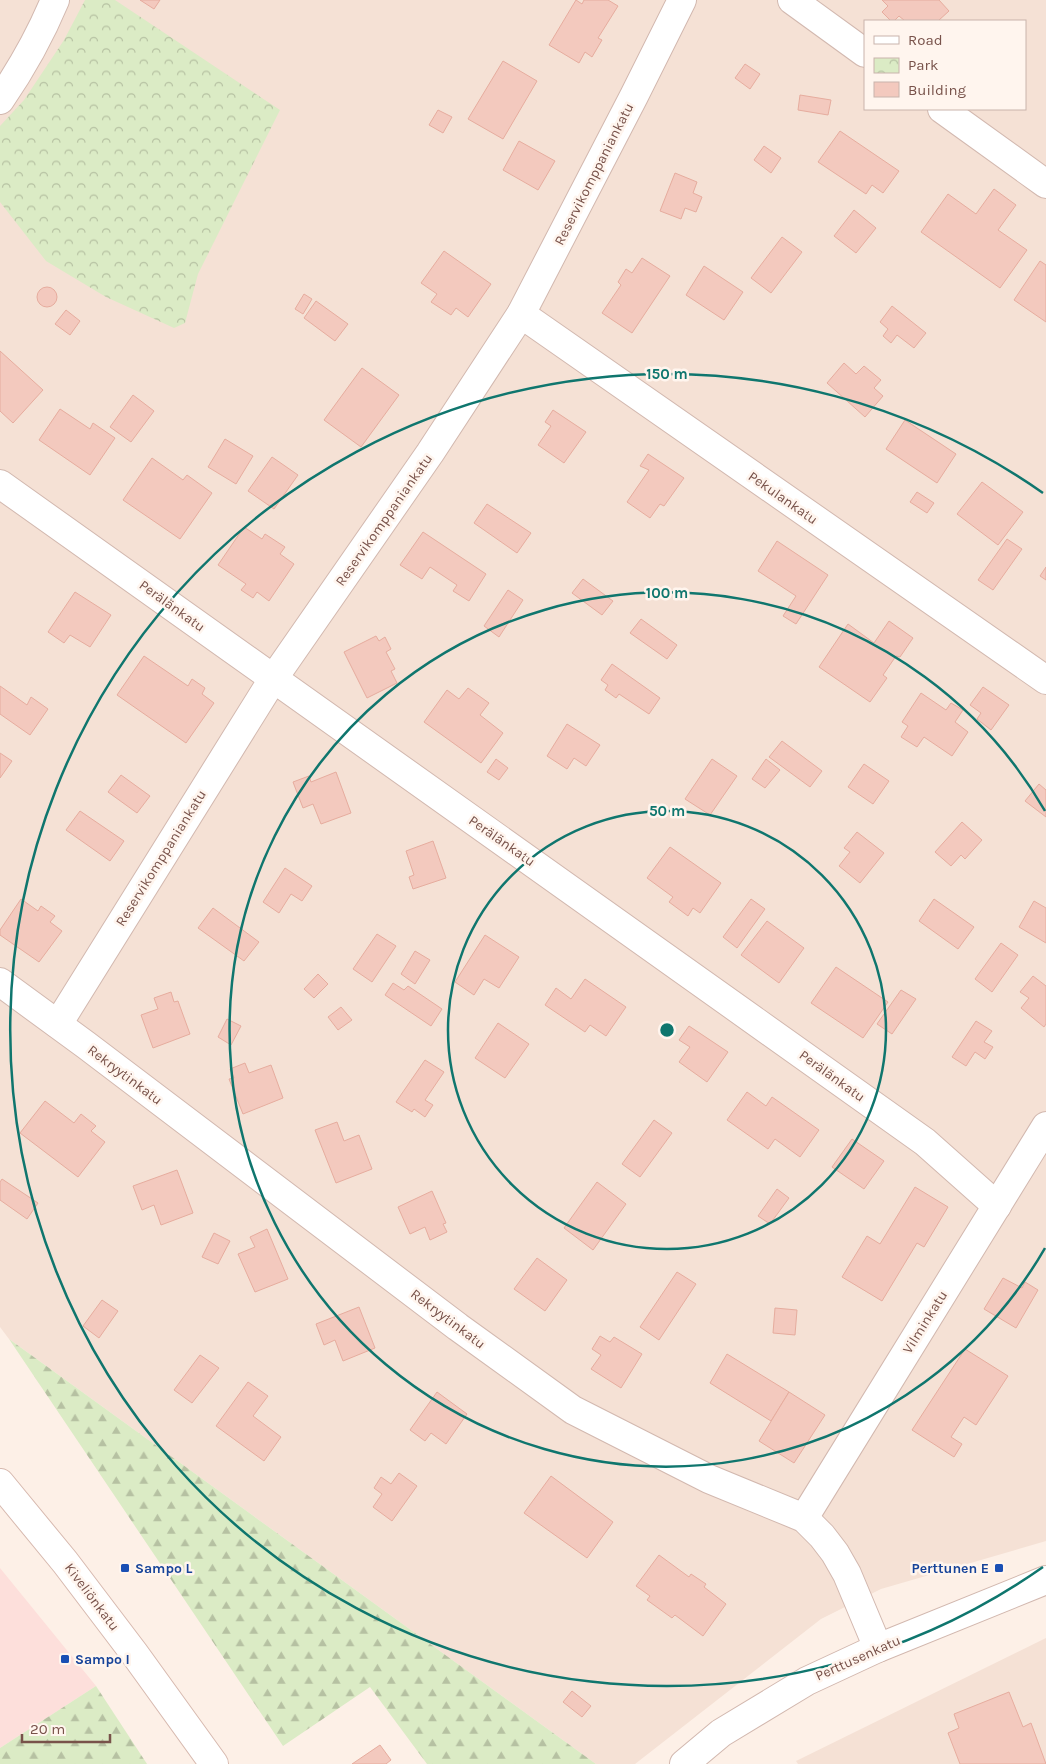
<svg xmlns="http://www.w3.org/2000/svg" width="1046" height="1764" font-family="Karla,sans-serif">
<style>
.residential{fill:#f5e1d5;fill-rule:evenodd}
.commercial{fill:#fddfdb}
.forest{fill:url(#forest-firs)}
.park{fill:url(#park-crowns)}
.building{fill:#f3c9be;stroke:#e6ac9e}
.lines{fill:none;stroke-linecap:round;stroke-linejoin:round}
.minor-casing{stroke:#d2b8af;stroke-width:30}
.secondary-casing{stroke:#d7b9af;stroke-width:30}
.minor{stroke:#fff;stroke-width:28}
.secondary{stroke:#fff;stroke-width:28}
.ring{fill:none;stroke:#0f766e;stroke-width:2.5}
.transit-dot{fill:#1a4fb4;stroke:#fff5ee;stroke-width:2}
.labels{text-anchor:middle;dominant-baseline:central;stroke-width:5;stroke-linejoin:round;paint-order:stroke}
.street-label{font-size:14px;fill:#78524a;stroke:#fff5ee}
.transit-label{font-size:14px;font-weight:bold;fill:#164399;stroke:#fff5ee;text-anchor:start}
.centre{fill:#0f766e;stroke:#fff5ee;stroke-width:2.5}
.ring-label{font-size:15px;text-anchor:middle;font-weight:bold;fill:#0f766e;stroke:#fff5ee;stroke-width:5;stroke-linejoin:round;paint-order:stroke}
</style>
<defs>
<pattern id="forest-firs" width="22" height="20" patternUnits="userSpaceOnUse" patternTransform="scale(1.25)"><rect width="22" height="20" fill="#dbebc5"/><path d="M5 1l3.5 6h-7zM16 11l3.5 6h-7z" fill="#b6c1a2"/></pattern>
<pattern id="park-crowns" width="20" height="18" patternUnits="userSpaceOnUse" patternTransform="scale(1.25)"><rect width="20" height="18" fill="#dbebc5"/><path d="M2 6a3 3 0 1 1 6 0M12 15a3 3 0 1 1 6 0" fill="none" stroke="#b6c1a2"/></pattern>
</defs>
<rect width="100%" height="100%" fill="#fdf0e7"/>
<g class="residential">
<path d="M0,0h1046v1541l-165,48 -60,30 -186,145h-39l-587,-425 -9,-12zM865,21h160v88h-160z"/>
<polygon points="1046,1638 1046,1764 798,1764 796,1761"/>
</g>
<polygon class="commercial" points="0,1568 96,1686 0,1748"/>
<g class="forest">
<polygon points="9,1339 596,1764 427,1764 370,1687 283,1746"/>
<polygon points="96,1686 147,1764 0,1764 0,1748"/>
</g>
<polygon class="park" points="85,0 115,0 280,110 198,274 185,323 174,328 106,297 46,261 0,202 0,126 24,100 64,40"/>
<g class="building">
<polygon points="140,0 160,0 154,9"/>
<polygon points="576,0 582,4 584,0 608,0 618,6 598,38 602,40 592,57 585,52 579,63 549,45"/>
<polygon points="882,0 939,0 949,11 938,21 905,21 899,16 894,21 891,21 882,12 888,6"/>
<polygon points="503,61 537,81 503,139 468,119"/>
<polygon points="745,64 760,74 750,89 735,78"/>
<polygon points="800,95 831,100 828,115 798,110"/>
<polygon points="438,110 452,117 443,133 429,125"/>
<polygon points="840,131 899,171 883,193 872,185 866,194 818,162"/>
<polygon points="519,141 555,161 538,190 503,170"/>
<polygon points="764,146 781,158 771,173 754,160"/>
<polygon points="675,173 697,182 693,193 702,197 696,212 685,208 681,219 660,211"/>
<polygon points="994,189 1016,205 998,230 1027,250 1000,288 921,232 948,194 976,214"/>
<polygon points="854,210 876,228 856,253 834,236"/>
<polygon points="782,237 802,252 771,293 751,278"/>
<polygon points="444,251 491,284 468,317 456,308 451,315 431,302 437,294 421,283"/>
<polygon points="642,258 670,276 632,333 602,313 621,285 618,282 626,269 632,273"/>
<polygon points="1040,261 1046,265 1046,322 1014,300"/>
<polygon points="704,266 743,292 724,320 686,295"/>
<circle cx="47" cy="297" r="10"/>
<polygon points="304,294 312,299 303,314 295,309"/>
<polygon points="316,301 348,324 335,341 304,318"/>
<polygon points="892,306 926,333 914,348 897,335 891,343 883,336 888,329 880,322"/>
<polygon points="66,310 80,321 70,335 55,324"/>
<polygon points="0,351 43,390 13,423 0,411"/>
<polygon points="844,363 856,374 864,366 881,380 874,388 883,396 865,417 827,383"/>
<polygon points="362,368 399,395 361,447 324,420"/>
<polygon points="133,395 154,411 131,442 110,427"/>
<polygon points="60,409 90,429 93,423 115,438 90,475 39,440"/>
<polygon points="553,410 586,432 564,463 538,445 551,426 545,422"/>
<polygon points="905,420 956,454 937,483 886,449"/>
<polygon points="225,439 253,456 236,484 208,467"/>
<polygon points="648,454 684,478 664,506 660,504 650,518 627,502 649,470 640,466"/>
<polygon points="272,457 298,475 274,509 248,491"/>
<polygon points="152,458 183,480 187,475 212,493 180,539 123,500"/>
<polygon points="982,482 1023,512 998,545 957,514"/>
<polygon points="917,492 934,503 927,513 910,502"/>
<polygon points="487,504 531,533 517,553 474,523"/>
<polygon points="244,527 262,539 265,534 285,547 280,554 294,564 269,601 257,592 253,598 241,590 246,584 218,565"/>
<polygon points="423,532 486,574 469,601 453,591 457,585 430,567 422,579 400,565"/>
<polygon points="1007,539 1022,549 993,590 978,580"/>
<polygon points="777,541 828,575 796,624 783,616 796,596 758,571"/>
<polygon points="1046,567 1046,580 1040,576"/>
<polygon points="583,579 613,601 602,615 572,593"/>
<polygon points="508,590 523,600 499,637 484,626"/>
<polygon points="75,592 111,615 90,647 70,635 64,643 48,632"/>
<polygon points="641,619 677,645 667,659 630,633"/>
<polygon points="889,621 913,638 900,657 896,656 883,675 887,678 870,702 819,667 848,624 874,643"/>
<polygon points="376,636 379,641 385,637 391,649 386,652 395,669 391,671 397,683 367,698 344,652"/>
<polygon points="144,656 188,686 192,679 205,688 202,694 214,703 186,743 117,695"/>
<polygon points="612,664 660,698 649,714 619,694 616,698 605,690 608,685 601,680"/>
<polygon points="0,686 27,705 31,697 48,709 30,735 0,714"/>
<polygon points="983,687 1009,705 991,730 977,719 981,713 970,705"/>
<polygon points="468,688 489,703 480,715 503,733 481,763 424,722 447,690 459,699"/>
<polygon points="921,693 946,710 951,703 963,710 955,722 968,732 952,756 924,737 917,747 901,737 908,726 902,722"/>
<polygon points="567,724 600,745 586,766 574,758 567,769 547,756"/>
<polygon points="782,741 822,771 810,787 769,757"/>
<polygon points="0,753 12,761 0,778"/>
<polygon points="496,759 508,768 499,780 487,772"/>
<polygon points="712,759 737,776 710,815 685,799"/>
<polygon points="766,759 780,770 765,788 752,779"/>
<polygon points="864,764 889,781 873,804 848,787"/>
<polygon points="336,772 351,813 321,824 313,804 303,808 293,782 309,776 311,782"/>
<polygon points="121,775 150,796 137,813 108,792"/>
<polygon points="1039,784 1046,790 1046,817 1025,801"/>
<polygon points="80,811 124,841 110,861 66,830"/>
<polygon points="962,822 982,840 965,859 961,855 951,866 935,852"/>
<polygon points="857,832 884,853 860,883 839,866 850,852 844,848"/>
<polygon points="433,841 446,878 413,889 409,877 414,875 406,851"/>
<polygon points="670,847 721,883 700,913 693,908 688,916 669,902 673,897 647,878"/>
<polygon points="285,868 312,886 302,901 291,894 279,913 263,902"/>
<polygon points="21,899 38,911 41,906 55,916 50,922 62,931 39,962 0,935 0,930"/>
<polygon points="751,899 765,909 737,948 723,937"/>
<polygon points="934,899 974,927 958,949 919,921"/>
<polygon points="1034,901 1046,908 1046,943 1019,927"/>
<polygon points="213,908 259,942 244,961 198,928"/>
<polygon points="767,921 804,948 779,983 741,955"/>
<polygon points="377,934 396,946 372,982 353,969"/>
<polygon points="485,935 519,957 499,988 484,979 474,995 455,982"/>
<polygon points="1001,943 1018,955 992,992 975,979"/>
<polygon points="415,951 430,960 415,984 401,974"/>
<polygon points="836,967 888,1002 863,1038 811,1003"/>
<polygon points="318,974 328,984 314,998 304,989"/>
<polygon points="1033,976 1046,986 1046,1024 1044,1027 1021,1008 1029,998 1020,992"/>
<polygon points="585,979 626,1007 606,1036 590,1025 585,1032 545,1005 556,988 571,999"/>
<polygon points="393,983 404,990 408,986 442,1009 431,1026 385,995"/>
<polygon points="901,990 916,999 892,1034 877,1024"/>
<polygon points="171,992 174,1002 178,1001 190,1034 153,1048 141,1015 158,1009 154,998"/>
<polygon points="341,1007 352,1020 338,1030 328,1017"/>
<polygon points="227,1019 241,1026 231,1045 218,1037"/>
<polygon points="976,1021 992,1031 984,1042 993,1047 985,1059 975,1052 966,1066 952,1057"/>
<polygon points="498,1023 529,1044 505,1078 475,1058"/>
<polygon points="689,1026 728,1052 707,1082 679,1062 690,1047 679,1040"/>
<polygon points="425,1060 444,1072 425,1100 433,1105 425,1117 414,1109 412,1112 396,1102"/>
<polygon points="245,1063 249,1073 271,1065 283,1098 243,1114 229,1079 234,1078 230,1069"/>
<polygon points="747,1092 766,1106 772,1097 819,1130 800,1157 775,1139 768,1149 727,1120"/>
<polygon points="45,1101 74,1123 81,1114 96,1126 91,1131 105,1142 78,1177 20,1133"/>
<polygon points="654,1120 672,1133 640,1177 622,1164"/>
<polygon points="337,1122 344,1141 359,1135 372,1169 336,1183 315,1130"/>
<polygon points="852,1139 884,1161 864,1189 832,1167"/>
<polygon points="177,1170 193,1213 161,1225 154,1205 142,1210 133,1186"/>
<polygon points="2,1179 38,1203 27,1219 0,1200 0,1182"/>
<polygon points="597,1182 626,1204 593,1250 564,1228"/>
<polygon points="915,1187 948,1207 924,1247 917,1243 882,1301 842,1277 867,1236 880,1244"/>
<polygon points="777,1189 789,1198 770,1224 758,1216"/>
<polygon points="432,1191 446,1223 443,1224 447,1232 430,1240 425,1227 410,1234 398,1207"/>
<polygon points="267,1229 288,1279 255,1292 238,1254 255,1247 250,1237"/>
<polygon points="214,1233 230,1241 218,1264 202,1257"/>
<polygon points="537,1258 567,1280 545,1311 514,1289"/>
<polygon points="677,1272 696,1284 659,1340 640,1327"/>
<polygon points="1003,1278 1022,1288 1025,1282 1038,1290 1016,1328 984,1309"/>
<polygon points="102,1300 118,1311 99,1338 83,1326"/>
<polygon points="359,1307 375,1348 343,1361 335,1340 324,1345 316,1324"/>
<polygon points="775,1308 797,1310 795,1335 773,1333"/>
<polygon points="600,1336 610,1342 614,1337 642,1354 621,1388 591,1369 601,1355 592,1349"/>
<polygon points="965,1349 1008,1376 976,1425 964,1417 951,1437 962,1444 954,1457 912,1430"/>
<polygon points="727,1354 789,1392 771,1421 710,1383"/>
<polygon points="200,1355 219,1368 192,1403 174,1390"/>
<polygon points="248,1382 268,1396 253,1416 281,1437 264,1461 216,1426"/>
<polygon points="437,1392 467,1414 446,1444 431,1433 425,1441 410,1430"/>
<polygon points="789,1392 825,1415 794,1463 759,1441"/>
<polygon points="399,1473 417,1486 392,1521 373,1507 382,1494 374,1488 381,1477 391,1484"/>
<polygon points="551,1476 613,1522 587,1558 524,1513"/>
<polygon points="659,1555 689,1577 691,1574 706,1584 704,1587 726,1604 703,1636 675,1615 672,1618 647,1600 650,1596 636,1586"/>
<polygon points="572,1691 591,1706 582,1717 563,1702"/>
<polygon points="1009,1692 1023,1727 1031,1723 1046,1764 960,1764 948,1733 959,1728 954,1714"/>
<polygon points="380,1745 391,1760 386,1764 352,1764"/>
</g>
<g class="lines">
<g class="minor-casing">
<g id="minor">
<polyline points="792,0 865,53"/>
<path d="M0,100c22,-32 40,-64 55,-100"/>
<polyline points="942,109 1046,184"/>
<polyline points="521,314 1046,680"/>
<polyline points="0,484 925,1142 997,1206"/>
<polyline points="0,982 86,1045 458,1327 573,1410 709,1479 804,1518 822,1536 835,1553 847,1574 878,1648"/>
<polyline points="58,1024 273,679 430,453 521,314 634,96 682,0"/>
<polyline points="804,1518 1046,1126"/>
<polyline points="684,1764 721,1733 807,1681 878,1648 1046,1580"/>
</g>
</g>
<g class="secondary-casing">
<polyline id="secondary" points="0,1483 65,1562 134,1653 214,1764"/>
</g>
<use href="#minor" class="minor"/>
<use href="#secondary" class="secondary"/>
</g>
<g class="ring">
<circle cx="667" cy="1030" r="219"/>
<path d="M1045 1248A437 437 0 1 1 1045 811"/>
<path d="M1043 1567A656 656 0 1 1 1043 493"/>
</g>
<g class="transit-dot">
<rect x="120" y="1563" width="10" height="10" rx="2.5"/>
<rect x="994" y="1563" width="10" height="10" rx="2.5"/>
<rect x="60" y="1654" width="10" height="10" rx="2.5"/>
</g>
<g class="labels">
<g class="street-label">
<text transform="translate(594 174) rotate(-63)">Reservikomppaniankatu</text>
<text transform="translate(783 498) rotate(35)">Pekulankatu</text>
<text transform="translate(384 520) rotate(-55)">Reservikomppaniankatu</text>
<text transform="translate(172 606) rotate(36)">Perälänkatu</text>
<text transform="translate(502 841) rotate(35)">Perälänkatu</text>
<text transform="translate(161 858) rotate(-58)">Reservikomppaniankatu</text>
<text transform="translate(125 1075) rotate(37)">Rekryytinkatu</text>
<text transform="translate(832 1076) rotate(36)">Perälänkatu</text>
<text transform="translate(448 1319) rotate(37)">Rekryytinkatu</text>
<text transform="translate(925 1322) rotate(-58)">Vilminkatu</text>
<text transform="translate(92 1597) rotate(53)">Kiveliönkatu</text>
<text transform="translate(858 1658) rotate(-24)">Perttusenkatu</text>
</g>
<g class="transit-label">
<text x="135" y="1568">Sampo L</text>
<text x="989" y="1568" text-anchor="end">Perttunen E</text>
<text x="75" y="1659">Sampo I</text>
</g>
</g>
<circle cx="667" cy="1030" r="8" class="centre"/>
<g class="ring-label">
<text x="667" y="379">150 m</text>
<text x="667" y="598">100 m</text>
<text x="667" y="816">50 m</text>
</g>
<rect x="864" y="20" width="162" height="90" fill="#fff5ee" stroke="#c9b4ac"/>
<rect x="874" y="36" width="25" height="8" fill="#ffffff" stroke="#c9b4ac"/>
<text x="908" y="45" font-size="15" fill="#78524a">Road</text>
<rect x="874" y="58" width="25" height="15" fill="url(#park-crowns)" stroke="#c9b4ac"/>
<text x="908" y="70" font-size="15" fill="#78524a">Park</text>
<rect x="874" y="82" width="25" height="15" fill="#f3c9be" stroke="#c9b4ac"/>
<text x="908" y="95" font-size="15" fill="#78524a">Building</text>
<path d="M22 1734v8h88v-8" fill="none" stroke="#78524a" stroke-width="2.5"/>
<text x="30" y="1734" font-size="15" fill="#78524a" stroke="#fff5ee" stroke-width="4" paint-order="stroke">20 m</text>
</svg>
